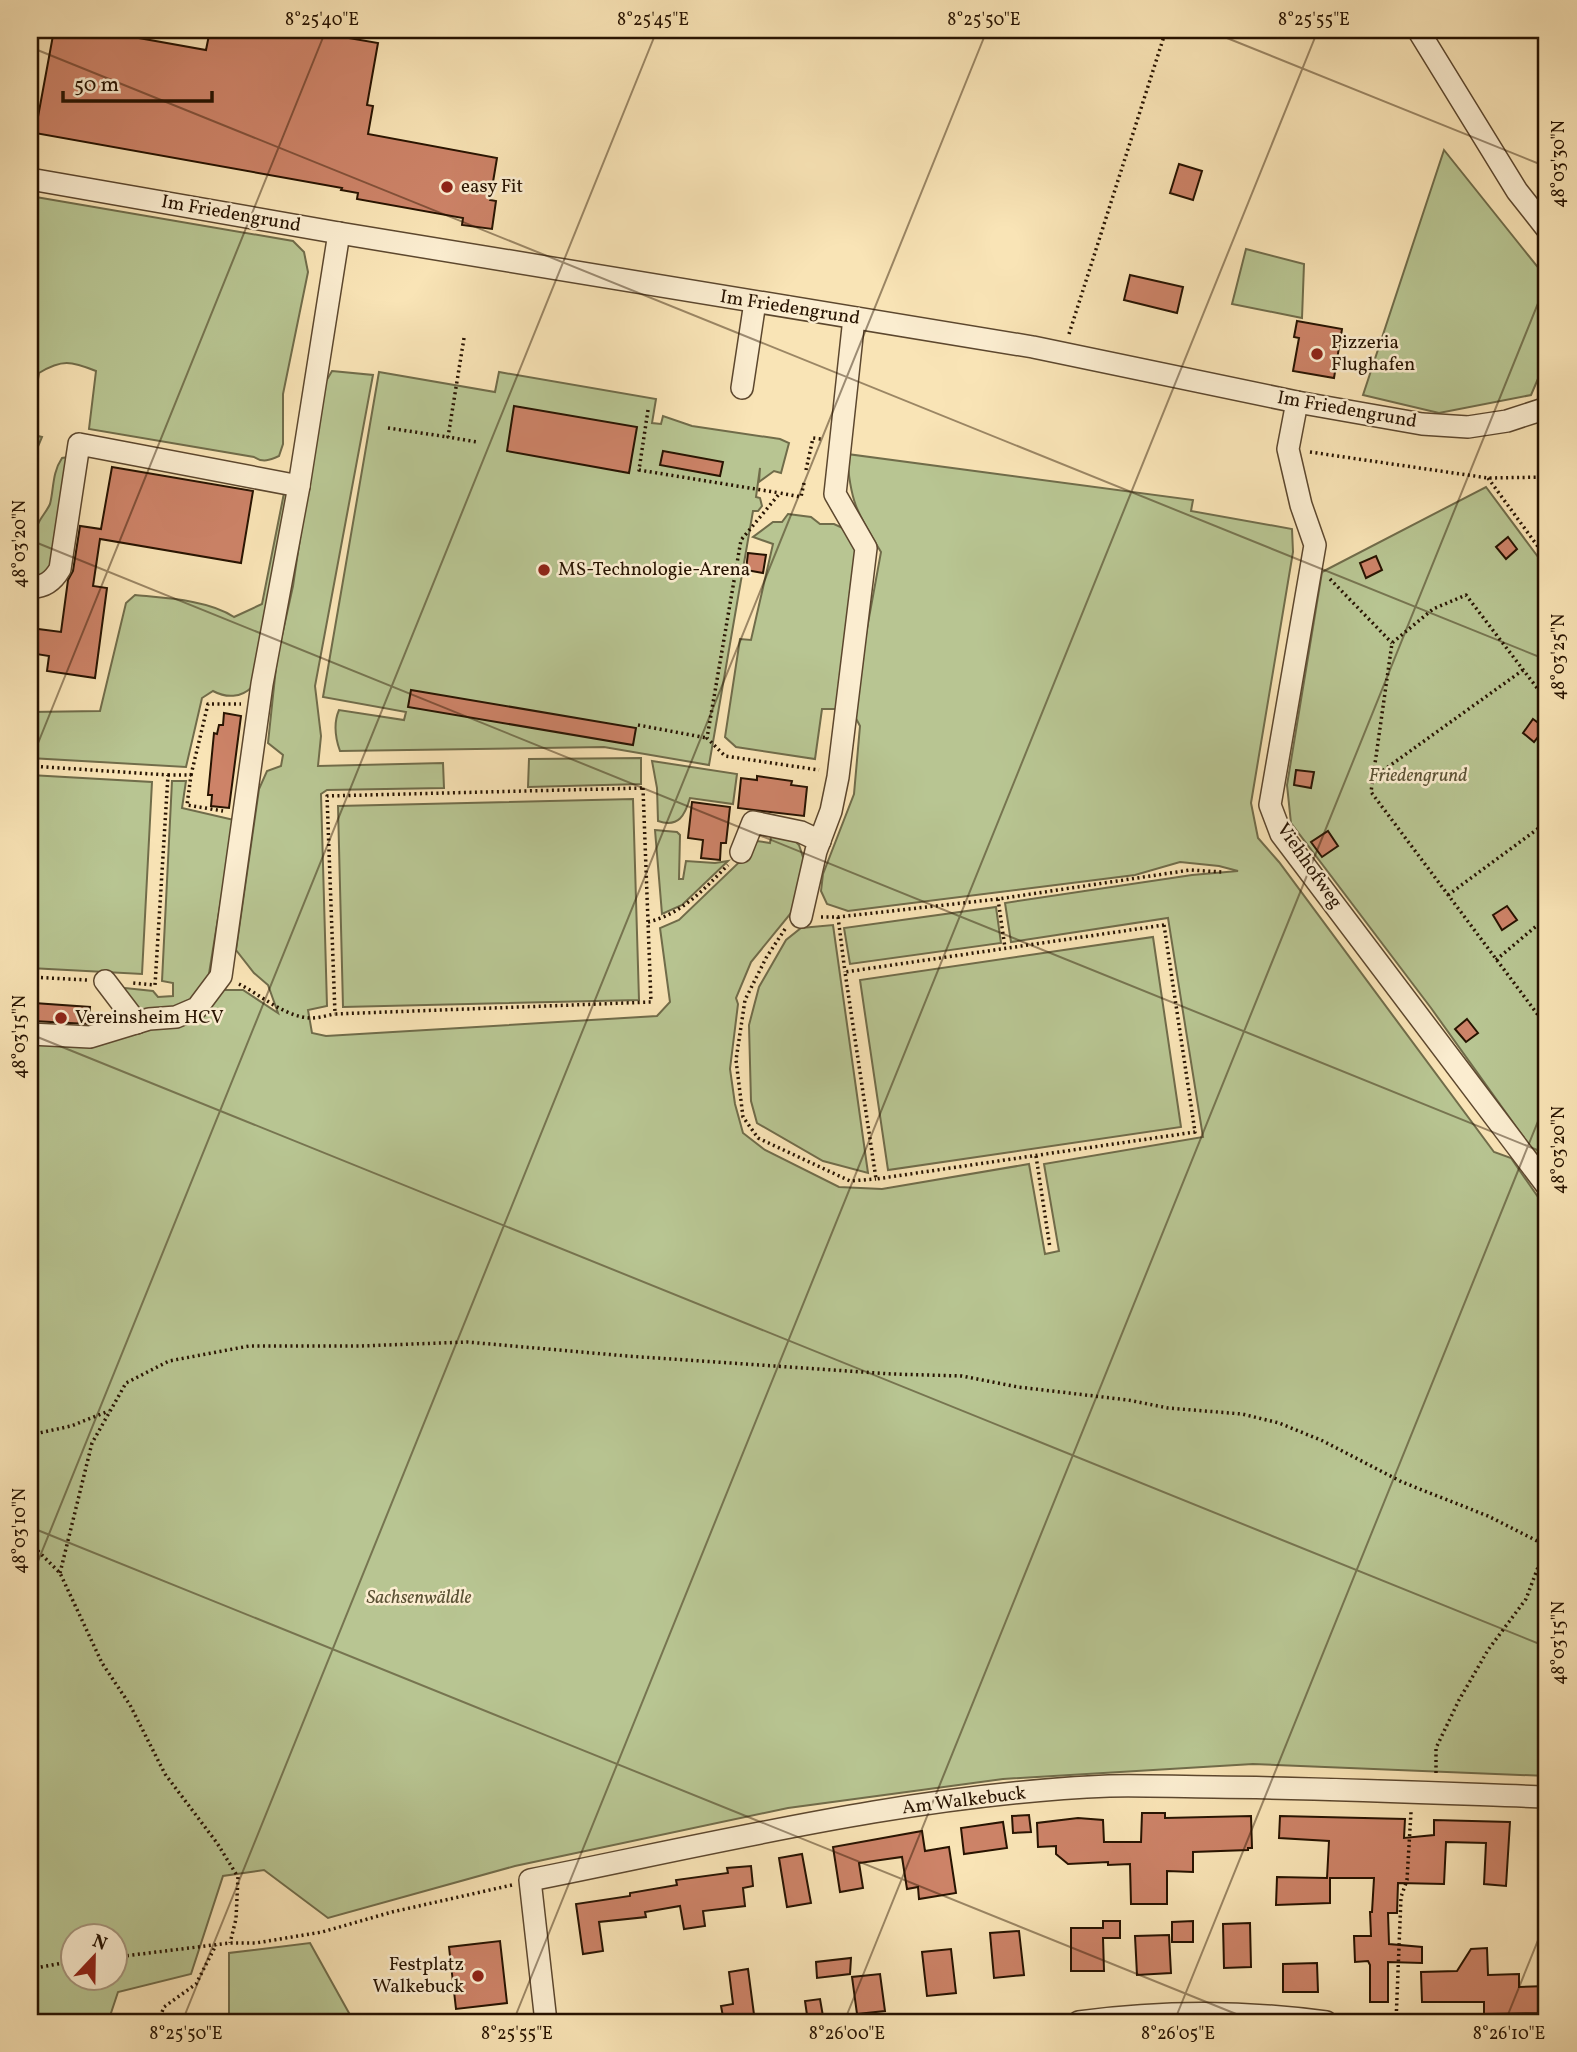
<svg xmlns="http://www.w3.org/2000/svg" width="1577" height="2052" font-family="Vollkorn,serif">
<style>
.green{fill:#b8c592;stroke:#706c4a;stroke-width:2;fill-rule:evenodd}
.building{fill:#cd8368;stroke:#271301;stroke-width:2}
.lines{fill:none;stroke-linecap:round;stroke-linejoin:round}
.minor-casing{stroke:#5c472e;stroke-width:24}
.path{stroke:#271301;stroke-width:3.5;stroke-dasharray:2 3.5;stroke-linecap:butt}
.minor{stroke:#fbedd0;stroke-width:21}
.ticks{fill:none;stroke:#271301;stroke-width:2;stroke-opacity:0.45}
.poi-dot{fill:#8f2418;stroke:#fbedd0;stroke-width:2.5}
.labels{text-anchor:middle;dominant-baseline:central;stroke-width:5;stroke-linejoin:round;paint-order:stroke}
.poi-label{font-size:19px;fill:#271301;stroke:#fbedd0;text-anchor:start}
.street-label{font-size:19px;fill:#271301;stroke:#fbedd0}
.park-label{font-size:19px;font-style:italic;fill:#5a5134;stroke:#fbedd0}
.neatline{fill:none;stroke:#271301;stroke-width:2.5}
.ticks-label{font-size:18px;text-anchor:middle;fill:#271301}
</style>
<rect width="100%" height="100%" fill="#f9e4b6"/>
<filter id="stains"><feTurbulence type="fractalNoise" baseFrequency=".00286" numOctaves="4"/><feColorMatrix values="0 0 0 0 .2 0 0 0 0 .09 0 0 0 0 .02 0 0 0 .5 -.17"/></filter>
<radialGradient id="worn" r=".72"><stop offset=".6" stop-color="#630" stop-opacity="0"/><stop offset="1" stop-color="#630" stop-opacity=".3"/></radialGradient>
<g class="green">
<polygon points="1444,150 1544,275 1547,288 1547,358 1531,395 1439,413 1363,395"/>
<path d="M30,196l263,45 11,11 4,20 -25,122v50l-4,12c-9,4 -16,7 -25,1l-165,-28 7,-58c-25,-10 -34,-12 -57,2l-9,54z"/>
<polygon points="1246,249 1304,264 1302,318 1232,304"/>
<path d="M332,371l41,4 -58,311 6,50 -3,30 125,-3 1,25 -117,2 -6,4 6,212 -19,4 4,23 14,3 331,-20 13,-14 -10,-74 19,-8 74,-71 4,-8 13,2 2,-11 21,7 6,6 5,15 1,14 -14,39 -40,49 -15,36 2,6 -8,65 5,35 8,29 22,17 74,37 43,2 147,-25 16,90 14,-3 -15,-87 159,-27 -35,-219 -157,24 -6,-39 187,-28 46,-4 -19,-5 -39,-4 -45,13 -287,36 -21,-7 -6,-13 2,-17 31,-80 6,-68 -8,-15 29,-159c-25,-41 -31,-51 -34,-98l346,46 -2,11 101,18 1,23 -42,251 7,35 21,24 215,290 17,6 36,52v566l-294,-12 -250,15 -215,29 -273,58 -187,52 -64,-48 -41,6 -32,98 -73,18 -10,30h-78v-982l59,5 131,-55h23l35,23 -10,-28 -14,-12 -18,-23 23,-161 8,-18 14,-5 2,-11 -15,-12 9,-85 16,-72 29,-198zM74,1937h42v42h-42z"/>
<path d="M379,372l116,20 4,-20 157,27 -4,24 9,1 2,-8 29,10 88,13 9,4 -8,30 -7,-2 -15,11 1,-14 -4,29 4,1 2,8 -4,5h-5l-44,254 -105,-18 -264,4c-5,-14 -7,-27 -1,-41l65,10 2,-8 -83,-15z"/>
<polygon points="30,434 42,437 34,456 30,476"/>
<path d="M69,457l-21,120 -18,1v-56l8,2c3,-7 9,-13 12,-20 4,-16 2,-31 12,-46z"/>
<polygon points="1486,487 1547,569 1547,1170 1431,1008 1291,823 1287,785 1322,572"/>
<path d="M289,491l-37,196c-11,11 -26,11 -39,4l-11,7 -16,69 -156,-9v-46l70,-1 26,-108 9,-8c30,3 74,5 99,22l28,-13 22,-111z"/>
<polygon points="788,514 811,517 820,524 834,524 847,530 856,547 841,709 822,709 815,759 736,747 725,737 740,639 751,640 773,544 753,537 773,522 782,522"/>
<polygon points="641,758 641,784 528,787 529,759"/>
<path d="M652,761l85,13 -4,30 -43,-6c-5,17 -11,30 -32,23l-1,-33z"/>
<polygon points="30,775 152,782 142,974 30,968"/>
<polygon points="172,781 186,781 182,808 234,820 207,986 196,1001 144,1016 121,992 125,988 153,991 158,997 173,996 173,983 162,981"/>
<polygon points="633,799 639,1000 343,1007 338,806"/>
<polygon points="655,830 677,832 680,835 679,879 683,879 686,861 715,863 728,861 682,905 662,914"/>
<polygon points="996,907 1001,943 850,964 844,928"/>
<polygon points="833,925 868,1173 823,1161 757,1123 751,1101 749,1025 759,987 786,940 801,928"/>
<polygon points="1153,937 1181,1127 888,1170 860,980"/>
<polygon points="310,1943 354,2022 229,2022 229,1953"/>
</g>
<g class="building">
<polygon points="54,30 94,30 206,50 210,30 302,30 378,43 367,105 373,106 368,134 497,158 490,200 496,201 492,229 462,225 463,218 357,199 358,193 341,190 342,188 35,133"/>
<polygon points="1179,164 1202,171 1193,200 1170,193"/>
<polygon points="1130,275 1183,287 1177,313 1124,300"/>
<polygon points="1297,321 1342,329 1334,378 1293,371 1299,338 1294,337"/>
<polygon points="514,406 637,427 629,473 507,451"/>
<polygon points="663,451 723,462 720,476 660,465"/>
<polygon points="112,467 253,491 241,563 100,539 93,586 107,588 95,678 47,671 49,656 30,653 30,628 61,632 68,580 73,571 80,526 101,529"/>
<polygon points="1508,537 1517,549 1506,559 1496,547"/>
<polygon points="748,553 766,555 763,573 746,570"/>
<polygon points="1376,556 1382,570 1366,578 1360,563"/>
<polygon points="411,690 636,728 633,745 408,707"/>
<polygon points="224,713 241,716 229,808 211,806 212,795 208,795 214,733 217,734 219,725 223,725"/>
<polygon points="1533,719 1545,728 1534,742 1523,733"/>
<polygon points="1296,770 1314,772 1311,788 1294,785"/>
<polygon points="757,776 792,781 791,785 807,787 804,816 738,808 741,778 757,780"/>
<polygon points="692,802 730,807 726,843 721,843 720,860 701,858 703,840 688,838"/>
<polygon points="1328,831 1338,846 1322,857 1311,842"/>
<polygon points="1507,906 1517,920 1502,930 1493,915"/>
<polygon points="34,1003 90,1007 88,1024 33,1021"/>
<polygon points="1467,1019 1478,1033 1466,1042 1455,1029"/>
<polygon points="1142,1813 1165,1813 1165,1818 1251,1816 1252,1848 1248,1848 1248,1850 1193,1852 1193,1872 1167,1871 1167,1904 1131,1904 1130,1864 1108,1865 1108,1862 1068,1864 1056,1854 1056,1846 1038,1847 1037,1823 1078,1818 1103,1820 1104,1842 1141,1842"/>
<polygon points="1029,1815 1031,1832 1013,1833 1012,1816"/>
<polygon points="1280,1816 1405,1819 1404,1838 1434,1835 1434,1820 1510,1822 1506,1886 1484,1884 1486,1843 1446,1842 1444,1884 1398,1883 1397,1913 1388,1913 1389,1944 1422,1947 1422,1963 1388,1962 1388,2002 1370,2002 1370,1965 1368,1961 1355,1962 1354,1936 1371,1936 1370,1912 1372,1912 1374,1878 1330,1878 1330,1903 1276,1905 1277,1877 1327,1878 1329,1841 1279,1838"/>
<polygon points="1003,1822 1007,1848 964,1854 961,1828"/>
<polygon points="922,1831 925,1851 949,1847 956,1893 919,1899 918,1887 907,1889 902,1857 859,1863 863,1888 840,1892 833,1847"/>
<polygon points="802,1854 811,1903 787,1907 779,1858"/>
<polygon points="751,1866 753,1886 743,1888 745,1906 703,1911 705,1926 684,1929 680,1906 645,1912 646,1917 599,1922 603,1951 583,1954 576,1904 630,1896 630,1893 677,1885 676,1880 728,1873 727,1868"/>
<polygon points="1103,1921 1120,1921 1120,1938 1103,1938 1104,1971 1071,1971 1071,1928 1103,1928"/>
<polygon points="1193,1921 1193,1942 1172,1942 1172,1922"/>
<polygon points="1250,1923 1251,1967 1224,1968 1223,1924"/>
<polygon points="1019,1931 1024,1975 994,1978 990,1933"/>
<polygon points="1169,1935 1171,1973 1137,1975 1135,1936"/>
<polygon points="500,1941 507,2003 456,2009 449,1947"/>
<polygon points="1487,1948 1488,1975 1519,1974 1519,1987 1547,1986 1547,2013 1484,2014 1484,2002 1422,2002 1421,1972 1457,1971 1471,1949"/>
<polygon points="951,1949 956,1993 927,1996 922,1952"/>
<polygon points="851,1958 850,1974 817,1978 816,1962"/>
<polygon points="1317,1963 1318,1992 1283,1992 1283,1964"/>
<polygon points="748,1969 755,2022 724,2022 721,2006 733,2004 729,1972"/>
<polygon points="880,1974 885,2011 857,2014 852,1977"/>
<polygon points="820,1999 824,2022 808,2022 805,2001"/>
</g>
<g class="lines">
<g class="minor-casing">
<g id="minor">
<polyline points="1418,30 1517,191 1547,229"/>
<polyline points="30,179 339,233 1033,347 1297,402 1422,424 1468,427 1507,421 1547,408"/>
<polyline points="742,388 755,302"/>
<polyline points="1297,402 1288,449 1301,505 1315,545 1270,805 1281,834 1547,1186"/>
<path d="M30,587c14,1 23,-6 30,-18l19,-125 220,42 40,-253"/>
<polyline points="741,852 753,822 801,832 820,841"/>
<polyline points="801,917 816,851 831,811 838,777 866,548 835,494 854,318"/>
<polyline points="105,981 137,1023"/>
<polyline points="30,1034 90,1037 149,1019 176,1017 197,1008 221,976 262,684 299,486"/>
<path d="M546,2022l-16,-142c191,-38 384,-86 579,-94 35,-1 70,1 105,1 111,1 222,6 333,10"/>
<path d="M1079,2022c81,-11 167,-11 247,0"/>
</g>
</g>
<g class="path">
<polyline points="1069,334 1166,30"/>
<polyline points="464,338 448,437 477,442"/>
<polyline points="648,410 639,470 780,493"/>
<polyline points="388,428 448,437"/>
<polyline points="1310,452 1488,478 1547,477"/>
<polyline points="806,470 813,438 821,439"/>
<polyline points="1488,478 1547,559"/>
<polyline points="804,483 801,497 780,493 741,540 707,738 725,756 819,770"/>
<polyline points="1330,579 1392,643"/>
<polyline points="1547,701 1466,595 1433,609 1392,643 1371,792 1547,1027"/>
<polyline points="638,725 707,738"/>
<polyline points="30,766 168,775 155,985 133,983"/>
<polyline points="168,775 191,775 187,805 223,811"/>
<polyline points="191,775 208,704 241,704"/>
<polyline points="1374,777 1523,670"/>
<polygon points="643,788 651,1002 335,1014 327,796"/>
<polyline points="1448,895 1547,822"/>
<polyline points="998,899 1005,948"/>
<polyline points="821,917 838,917 998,899 1190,870 1222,872"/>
<polyline points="838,917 845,972"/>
<path d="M648,922c34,-8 56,-33 80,-57"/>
<polygon points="1164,925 1195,1132 876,1179 845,972"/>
<polyline points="785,929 766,958 745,1000 736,1060 743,1117 758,1138 850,1181 876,1179"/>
<polyline points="1496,960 1547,917"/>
<polyline points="30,977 87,980"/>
<path d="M239,984c22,11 47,34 73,34 8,0 16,-3 23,-4"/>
<polyline points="1036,1156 1050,1248"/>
<polyline points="30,1435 71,1426 109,1411"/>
<polyline points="30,1543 60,1573 102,1663 130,1705 165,1774 217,1843 238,1877 236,1919 230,1943"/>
<polyline points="60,1573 92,1443 126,1383 169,1361 249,1346 360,1346 467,1342 627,1356 892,1374 962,1376 1018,1387 1128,1400 1168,1408 1242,1414 1279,1423 1323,1441 1402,1482 1488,1516 1547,1546"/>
<polyline points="1436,1773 1436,1748 1459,1700 1488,1650 1526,1599 1546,1546"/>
<polyline points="116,1957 230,1943 256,1943 322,1932 392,1912 512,1885"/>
<polyline points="30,1969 74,1961"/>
<polyline points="158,2022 164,2007 196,1984 216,1945"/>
<polyline points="1396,2022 1401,1897 1407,1880 1411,1812"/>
</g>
<use href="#minor" class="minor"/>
</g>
<path class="ticks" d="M1207,30l340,137M30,47l1517,613M30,540l1517,614M30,763l296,-733M30,1034l1517,613M30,1527l1226,495M30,1581l627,-1551M30,2020l5,2M182,2022l805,-1992M513,2022l805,-1992M844,2022l703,-1741M1174,2022l373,-923M1505,2022l42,-104"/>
<g class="poi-dot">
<circle cx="447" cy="187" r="7"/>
<circle cx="1317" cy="354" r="7"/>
<circle cx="544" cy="570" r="7"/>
<circle cx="61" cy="1018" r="7"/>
<circle cx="478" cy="1976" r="7"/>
</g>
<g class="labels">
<g class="poi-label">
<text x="461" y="187">easy Fit</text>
<text x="1331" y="343">Pizzeria<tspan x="1331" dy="22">Flughafen</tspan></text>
<text x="558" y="570">MS-Technologie-Arena</text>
<text x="75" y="1018">Vereinsheim HCV</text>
<text x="464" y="1965" text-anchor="end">Festplatz<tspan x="464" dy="22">Walkebuck</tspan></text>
</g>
<g class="street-label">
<text transform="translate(231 214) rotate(10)">Im Friedengrund</text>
<text transform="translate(790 308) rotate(9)">Im Friedengrund</text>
<text transform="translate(1347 410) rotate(10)">Im Friedengrund</text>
<text transform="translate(1309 866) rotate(55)">Viehhofweg</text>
<text transform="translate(964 1801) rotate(-7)">Am Walkebuck</text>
</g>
<g class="park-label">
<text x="1418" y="776">Friedengrund</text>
<text x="419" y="1598">Sachsenwäldle</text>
</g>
</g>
<rect width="1577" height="2052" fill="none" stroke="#f9e4b6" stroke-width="77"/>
<g transform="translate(94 1957) rotate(22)"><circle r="33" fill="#fbedd0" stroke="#a6967d" stroke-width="2"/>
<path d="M0-5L12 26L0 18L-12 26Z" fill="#8f2418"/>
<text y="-10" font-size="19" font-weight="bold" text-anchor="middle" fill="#271301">N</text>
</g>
<path d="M63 91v10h149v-10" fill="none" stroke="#271301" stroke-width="3.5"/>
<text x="74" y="91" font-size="21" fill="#271301" stroke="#fbedd0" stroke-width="5" paint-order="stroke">50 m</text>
<rect x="38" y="38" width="1500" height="1976" class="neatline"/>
<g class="ticks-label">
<text x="322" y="25">8°25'40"E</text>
<text x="653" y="25">8°25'45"E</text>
<text x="984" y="25">8°25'50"E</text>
<text x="1314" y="25">8°25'55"E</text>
<text transform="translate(1558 164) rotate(-90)" y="6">48°03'30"N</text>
<text transform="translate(19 544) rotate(-90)" y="6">48°03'20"N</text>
<text transform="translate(1558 657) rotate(-90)" y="6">48°03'25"N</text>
<text transform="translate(19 1037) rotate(-90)" y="6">48°03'15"N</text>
<text transform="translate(1558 1150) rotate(-90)" y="6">48°03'20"N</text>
<text transform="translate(19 1531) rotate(-90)" y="6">48°03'10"N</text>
<text transform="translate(1558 1643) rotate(-90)" y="6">48°03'15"N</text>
<text x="186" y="2039">8°25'50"E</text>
<text x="517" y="2039">8°25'55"E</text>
<text x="847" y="2039">8°26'00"E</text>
<text x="1178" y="2039">8°26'05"E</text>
<text x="1509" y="2039">8°26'10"E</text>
</g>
<rect width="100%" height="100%" filter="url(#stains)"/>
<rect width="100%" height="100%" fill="url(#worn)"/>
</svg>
